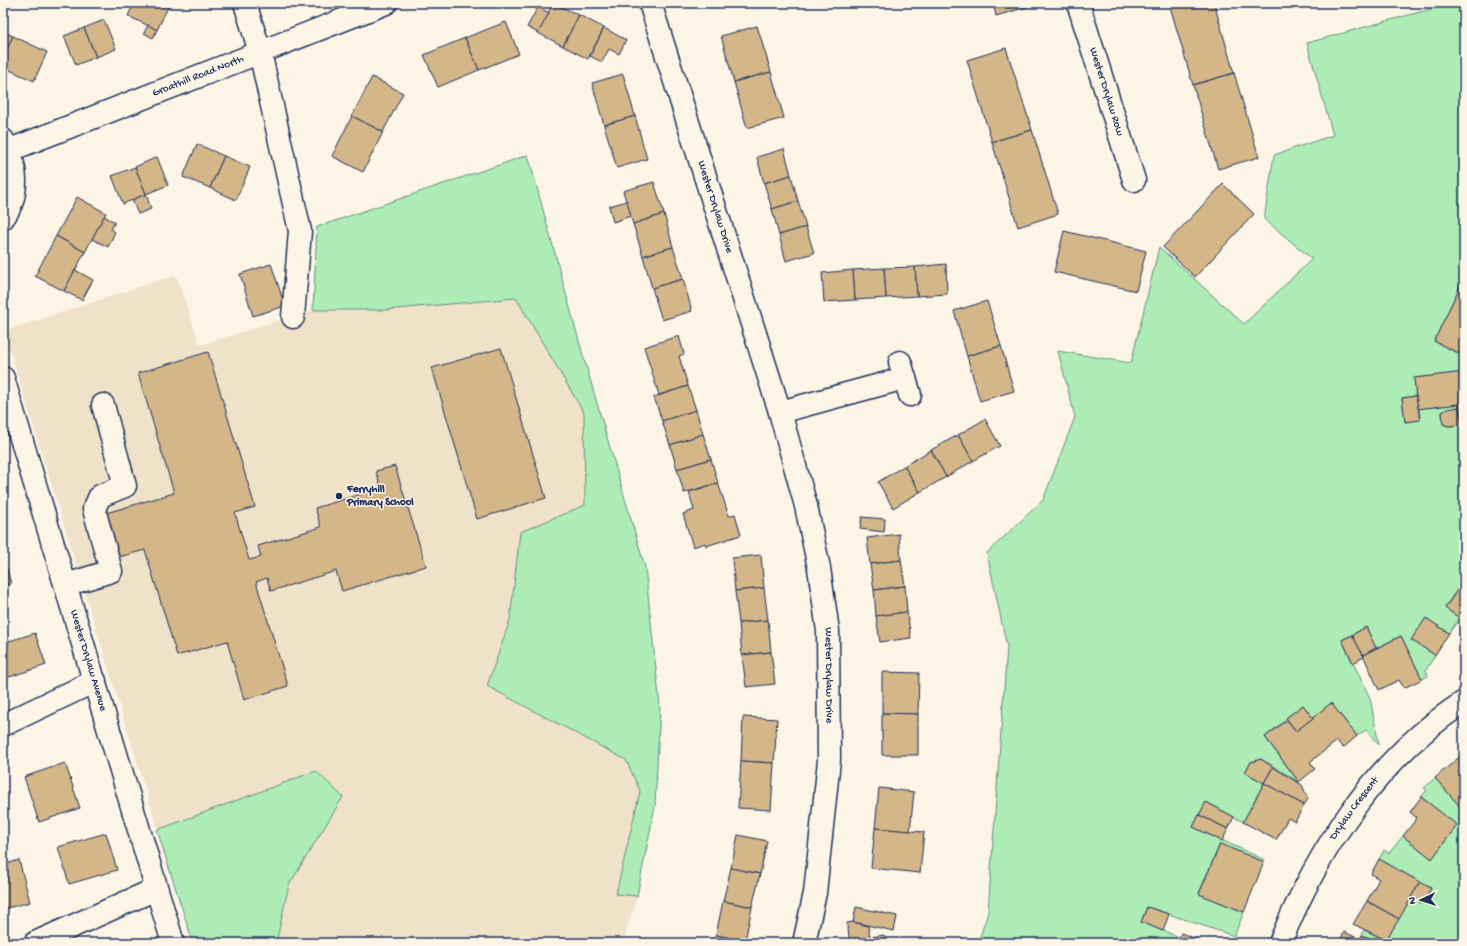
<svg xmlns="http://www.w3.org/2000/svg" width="1467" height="946" font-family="'Gochi Hand',sans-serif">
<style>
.built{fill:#f0e2c9}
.green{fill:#adecb4;stroke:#648e89}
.building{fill:#d4b688;stroke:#1b2f5e}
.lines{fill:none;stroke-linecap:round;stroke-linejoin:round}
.minor-casing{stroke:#1b2f5e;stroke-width:25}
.minor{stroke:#fcf5e5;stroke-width:22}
.poi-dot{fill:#1b2f5e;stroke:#fcf5e5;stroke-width:1.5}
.labels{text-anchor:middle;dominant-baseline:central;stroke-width:3;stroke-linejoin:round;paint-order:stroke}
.street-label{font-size:11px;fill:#1b2f5e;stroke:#fcf5e5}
.poi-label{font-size:11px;font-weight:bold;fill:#1b2f5e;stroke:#fcf5e5;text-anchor:start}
</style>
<rect width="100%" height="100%" fill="#fcf5e5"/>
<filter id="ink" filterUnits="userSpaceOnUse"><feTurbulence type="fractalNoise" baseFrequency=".025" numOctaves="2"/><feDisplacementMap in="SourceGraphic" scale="8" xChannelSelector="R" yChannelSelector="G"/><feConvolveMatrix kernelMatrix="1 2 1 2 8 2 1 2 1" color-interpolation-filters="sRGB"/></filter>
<g filter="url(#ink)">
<polygon class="built" points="528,155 582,352 645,567 660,706 655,806 637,896 623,943 193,943 4,331 176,275 200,345 300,314 313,310 317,227"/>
<g class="green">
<polygon points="1452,3 1464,3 1464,278 1434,341 1460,354 1462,373 1414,378 1416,396 1402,398 1405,422 1420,420 1419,408 1459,404 1459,407 1447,409 1442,412 1443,424 1448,426 1462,425 1464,449 1464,497 1462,497 1464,508 1464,583 1462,582 1445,607 1460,618 1449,633 1426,618 1412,640 1435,655 1426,670 1428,676 1422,679 1401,636 1376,648 1366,627 1342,640 1370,698 1379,745 1366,730 1357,736 1331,703 1313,718 1303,705 1265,737 1299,782 1261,759 1251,762 1245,772 1264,783 1243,822 1206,802 1193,827 1265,860 1264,862 1220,844 1199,893 1244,912 1234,936 1147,907 1141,922 1179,937 1177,943 1162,939 1160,943 978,943 988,912 1007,647 987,553 1043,500 1075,417 1058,351 1131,363 1159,247 1244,324 1312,259 1264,219 1274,155 1333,135 1307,43"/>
<polygon points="528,155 582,352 645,567 660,706 655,806 637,896 616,894 640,791 626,760 487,686 510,620 520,532 585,505 584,413 516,298 385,310 313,310 317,227"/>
<polygon points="316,771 343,797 289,885 276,943 193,943 157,830"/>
<polygon points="1435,778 1464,811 1464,943 1381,943 1362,935 1364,930 1386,940 1411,897 1423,904 1431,888 1379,859 1384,850 1389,853 1403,836 1432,858 1457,826 1421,797 1427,790 1424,788"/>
</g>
<g class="building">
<polygon points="134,3 170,3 157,30 128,16"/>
<polygon points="553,3 579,15 563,46 538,33"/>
<polygon points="993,3 1034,3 1034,5 996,16"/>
<polygon points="1169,3 1214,3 1234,73 1193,85"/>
<polygon points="538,7 549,13 538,33 527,27"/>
<polygon points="579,15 604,28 588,59 563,46"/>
<polygon points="104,20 116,49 96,57 84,28"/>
<polygon points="506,22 519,54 479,70 465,38"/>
<polygon points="148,25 157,30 153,38 144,33"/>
<polygon points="757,26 771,72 734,82 721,36"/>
<polygon points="84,28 96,57 76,65 64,36"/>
<polygon points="604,28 626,40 619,54 609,49 602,62 590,56"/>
<polygon points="3,31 13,36 3,58"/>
<polygon points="13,36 47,52 34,81 3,67 3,58"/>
<polygon points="465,38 479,70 438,87 424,55"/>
<polygon points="1006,48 1032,130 992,142 967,60"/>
<polygon points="771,72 784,118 747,128 734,82"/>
<polygon points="1234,73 1259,157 1218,169 1193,85"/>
<polygon points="623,74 635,116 604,125 592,83"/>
<polygon points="372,77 403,93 383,132 352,116"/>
<polygon points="352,116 383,132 363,172 332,156"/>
<polygon points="635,116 647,159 617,168 604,125"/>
<polygon points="1032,130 1058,214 1018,227 992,142"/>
<polygon points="197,144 224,156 210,188 183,177"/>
<polygon points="784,149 791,175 764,183 757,157"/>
<polygon points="224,156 250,167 236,200 210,188"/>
<polygon points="157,157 168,185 146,194 135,167"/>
<polygon points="135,167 146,194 123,204 112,176"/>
<polygon points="791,175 798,201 772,209 764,183"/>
<polygon points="654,182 664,214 633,224 623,191"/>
<polygon points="1223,184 1254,214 1195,277 1163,247"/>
<polygon points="146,194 151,209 138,214 132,200"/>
<polygon points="77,197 106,213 85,252 56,236"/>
<polygon points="627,201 631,216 613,222 609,206"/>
<polygon points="798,201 806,227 779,235 772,209"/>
<polygon points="664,214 673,247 643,256 633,224"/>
<polygon points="104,216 115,222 111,229 115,232 108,247 92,239"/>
<polygon points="806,227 814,253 786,261 779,235"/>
<polygon points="1064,231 1146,251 1136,291 1054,272"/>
<polygon points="56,236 85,252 64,291 35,276"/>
<polygon points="673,247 683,279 652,288 643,256"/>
<polygon points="271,264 285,306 253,316 240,274"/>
<polygon points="946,264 947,294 917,296 915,267"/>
<polygon points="915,267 917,296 886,298 884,268"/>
<polygon points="884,268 886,298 855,300 853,270"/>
<polygon points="75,270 93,280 82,300 64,291"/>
<polygon points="853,270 855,300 824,302 822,273"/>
<polygon points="1464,278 1464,353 1460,354 1434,341"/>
<polygon points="683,279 692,311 662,320 652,288"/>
<polygon points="987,301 1001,346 967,356 954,311"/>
<polygon points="679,336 684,354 679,356 688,386 659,395 644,347"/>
<polygon points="1001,346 1014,391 980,401 967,356"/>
<polygon points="501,348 546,498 477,519 432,368"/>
<polygon points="208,352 255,507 235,513 249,560 261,557 258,546 321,527 315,508 381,488 376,471 395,466 426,566 342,591 336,571 271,591 267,578 256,582 288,686 244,700 227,641 177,656 145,550 119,557 106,513 174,493 138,373"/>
<polygon points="1464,372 1464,401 1459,402 1459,404 1417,409 1414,378"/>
<polygon points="688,386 696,410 662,421 654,397"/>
<polygon points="1416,396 1420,420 1405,422 1402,398"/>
<polygon points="1464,401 1464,449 1459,402"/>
<polygon points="1459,407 1462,425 1448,426 1443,424 1442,412 1447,409"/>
<polygon points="696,410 703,434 670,445 662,421"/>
<polygon points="985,419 1000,446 973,461 958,435"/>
<polygon points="703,434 711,459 677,469 670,445"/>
<polygon points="958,435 973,461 946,477 931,450"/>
<polygon points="931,450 946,477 920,492 904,466"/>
<polygon points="711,459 718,483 684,493 677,469"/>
<polygon points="904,466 920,492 893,508 878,482"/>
<polygon points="718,483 729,516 735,514 741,535 706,546 705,543 693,547 683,514 694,510 689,492"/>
<polygon points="862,517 885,519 884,532 860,529"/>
<polygon points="899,534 901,560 870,564 867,538"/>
<polygon points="3,555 11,584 3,586"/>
<polygon points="761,555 764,588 735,591 732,558"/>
<polygon points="901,560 905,586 874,590 870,564"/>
<polygon points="1463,582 1464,583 1464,621 1445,608"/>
<polygon points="905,586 907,612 876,616 874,590"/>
<polygon points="764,588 768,620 739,623 735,591"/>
<polygon points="907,612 911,638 880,642 876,616"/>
<polygon points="1426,618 1449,633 1435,655 1411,640"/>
<polygon points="768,620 771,652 742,655 739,623"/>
<polygon points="1366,627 1376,648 1363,655 1352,635"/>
<polygon points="35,633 46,665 3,679 3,643"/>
<polygon points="1352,635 1364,657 1353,663 1342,640"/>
<polygon points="1401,636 1422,679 1404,688 1399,680 1379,690 1363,655"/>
<polygon points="771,652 775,684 746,687 742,655"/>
<polygon points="882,672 919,673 918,714 882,713"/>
<polygon points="1331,703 1357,736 1343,748 1337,741 1310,762 1315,769 1299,782 1265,737 1287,720 1296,731"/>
<polygon points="1303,705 1313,718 1296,731 1286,718"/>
<polygon points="882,713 918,714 918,755 882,755"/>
<polygon points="743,717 777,719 774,763 741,761"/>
<polygon points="1464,753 1464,811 1435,778"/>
<polygon points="1261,759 1273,767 1264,783 1245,772 1251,762"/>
<polygon points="741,761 774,763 771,810 738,808"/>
<polygon points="65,763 80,808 39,822 24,777"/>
<polygon points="1273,767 1302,785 1308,799 1304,805 1264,783"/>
<polygon points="1264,783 1304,805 1295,822 1288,818 1276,840 1243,822"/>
<polygon points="879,788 914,792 910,831 875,828"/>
<polygon points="1421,797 1457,825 1432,859 1403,836 1417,818 1410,812"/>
<polygon points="1206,802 1234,817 1228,829 1199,815"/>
<polygon points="1199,815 1228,829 1222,841 1193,827"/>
<polygon points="875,828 924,832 920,873 871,868"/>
<polygon points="106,833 117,870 69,884 58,847"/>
<polygon points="738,835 767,841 760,874 731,868"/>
<polygon points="1220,844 1264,862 1244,912 1199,894"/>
<polygon points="1379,859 1420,882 1399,919 1367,901 1379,879 1371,874"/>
<polygon points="19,860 30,902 3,909 3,865"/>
<polygon points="731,868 760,874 752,907 723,901"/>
<polygon points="1420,882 1431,888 1423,904 1411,897"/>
<polygon points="723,901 752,907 745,941 716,935"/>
<polygon points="1367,901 1399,919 1386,940 1353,924"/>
<polygon points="856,907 897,916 894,931 853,922"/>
<polygon points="1147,907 1169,914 1163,931 1141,922"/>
<polygon points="853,922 868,926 870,937 884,935 886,943 850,943 847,923"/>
<polygon points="1344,932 1360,939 1362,935 1381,943 1339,943"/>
<polygon points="1181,933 1206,943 1177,943"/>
<polygon points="716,935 745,941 745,943 714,943"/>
<polygon points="1162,939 1173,943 1160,943"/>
</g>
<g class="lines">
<g class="minor-casing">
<g id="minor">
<polyline points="245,3 260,52 300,231 293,317"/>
<path id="s1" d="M650,3l130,409 26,94 13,62 9,63 1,129 -14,133 -11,50"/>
<path id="s2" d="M1078,3l56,177"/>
<path d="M3,140c15,23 17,56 0,78"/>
<path id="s3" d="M10,150l376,-147"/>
<polyline points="900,362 910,395"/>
<path id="s4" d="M3,378l170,565"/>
<polyline points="780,412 905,378"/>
<polyline points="66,585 111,571 94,509 100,496 125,486 103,405"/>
<polyline points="3,725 95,681"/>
<polyline points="35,943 156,889"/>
<path id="s5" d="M1280,943c38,-94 98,-186 184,-241"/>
</g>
</g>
<use href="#minor" class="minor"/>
</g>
</g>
<circle class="poi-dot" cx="339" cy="496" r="4"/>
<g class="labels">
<g class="street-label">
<text stroke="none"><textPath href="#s3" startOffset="202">Groathill Road North</textPath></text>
<text stroke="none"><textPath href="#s2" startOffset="93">Wester Drylaw Row</textPath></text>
<text stroke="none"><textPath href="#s1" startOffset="214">Wester Drylaw Drive</textPath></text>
<text stroke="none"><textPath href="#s4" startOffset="295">Wester Drylaw Avenue</textPath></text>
<text stroke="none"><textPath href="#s1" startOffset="698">Wester Drylaw Drive</textPath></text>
<text stroke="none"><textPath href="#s5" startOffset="154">Drylaw Crescent</textPath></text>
</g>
<g class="poi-label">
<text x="347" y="490">Ferryhill<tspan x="347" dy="13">Primary School</tspan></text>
</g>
</g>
<rect width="1467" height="946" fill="none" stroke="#fcf5e5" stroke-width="16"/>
<rect x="8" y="8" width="1451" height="930" fill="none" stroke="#1b2f5e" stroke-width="1.5" filter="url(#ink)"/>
<g transform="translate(1421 900) rotate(266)" stroke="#fcf5e5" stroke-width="3" paint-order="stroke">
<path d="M0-3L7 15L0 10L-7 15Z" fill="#1b2f5e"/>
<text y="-6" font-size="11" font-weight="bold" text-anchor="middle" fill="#1b2f5e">N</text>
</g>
</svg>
